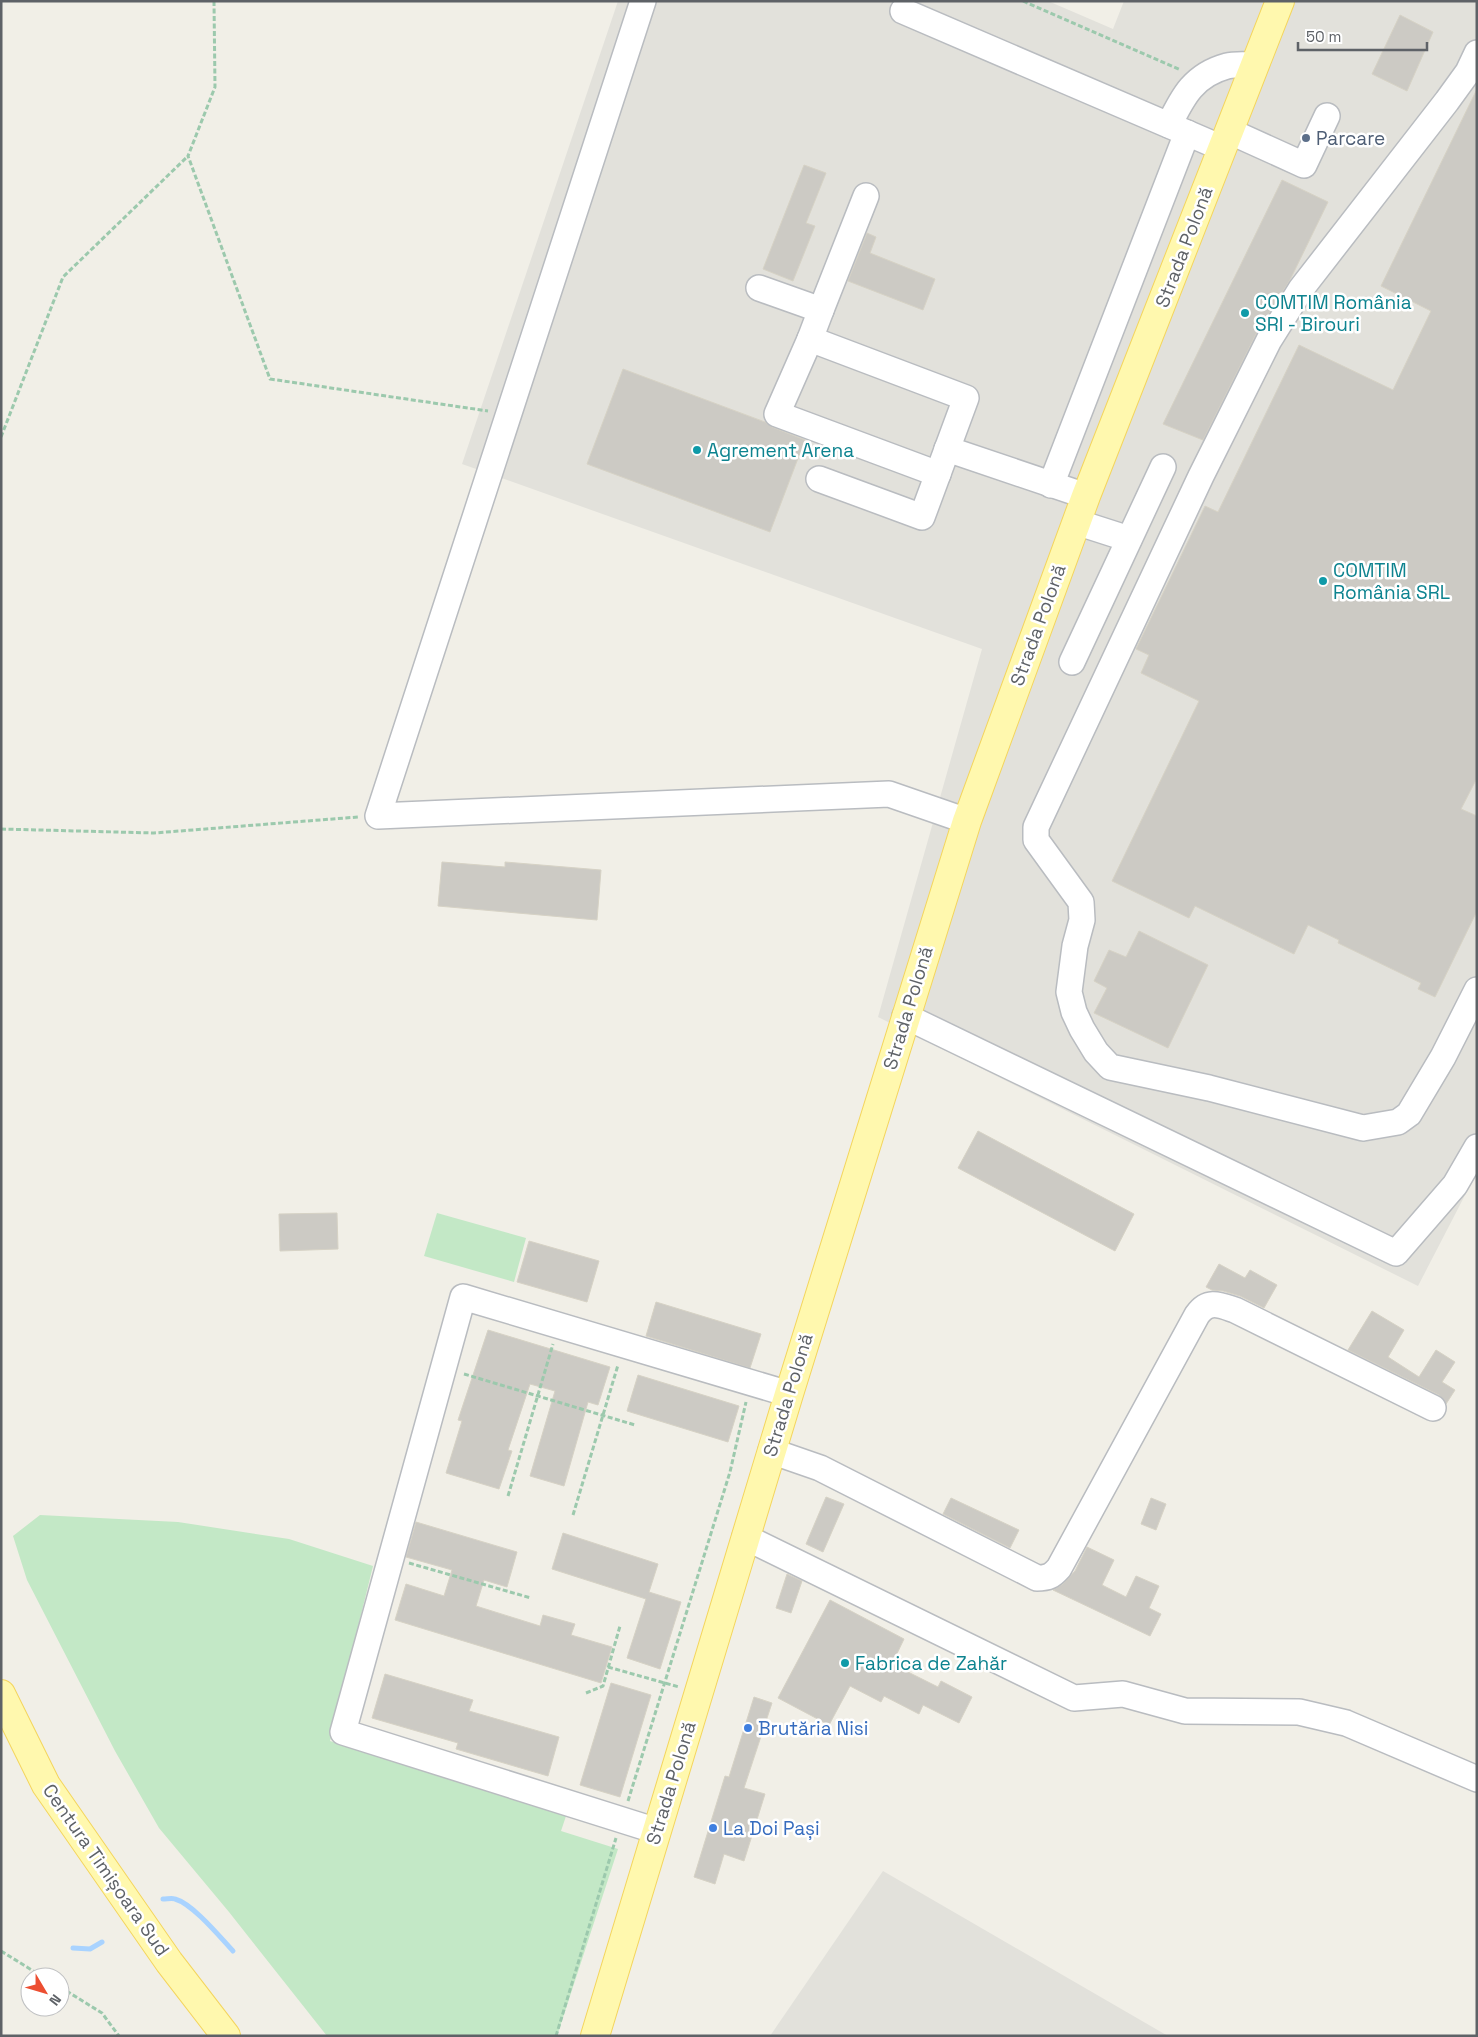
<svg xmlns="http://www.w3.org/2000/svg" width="1478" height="2037" font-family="'Space Grotesk',sans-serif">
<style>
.industrial{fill:#e2e1db}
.green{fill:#c3e8c6}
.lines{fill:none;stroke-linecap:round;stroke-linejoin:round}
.stream{stroke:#a9d3ff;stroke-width:5}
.building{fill:#cccac4;stroke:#d6d2c5}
.minor-casing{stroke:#b9bcc0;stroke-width:28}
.major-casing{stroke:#f4d55d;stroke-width:30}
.path{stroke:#9cc9ad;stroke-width:3;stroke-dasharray:5 2.5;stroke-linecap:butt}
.minor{stroke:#fff;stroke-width:25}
.major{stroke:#fff8ae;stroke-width:28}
.service-dot{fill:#5c6f8a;stroke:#fff;stroke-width:2}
.culture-dot{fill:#0f9aa8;stroke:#fff;stroke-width:2}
.shop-dot{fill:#3f7fe0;stroke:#fff;stroke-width:2}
.labels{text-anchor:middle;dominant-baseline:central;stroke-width:5;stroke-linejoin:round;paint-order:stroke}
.service-label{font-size:19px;fill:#4e5e75;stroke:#fff;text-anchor:start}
.street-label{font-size:19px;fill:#5e6267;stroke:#fff}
.culture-label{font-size:19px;fill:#0d838f;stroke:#fff;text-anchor:start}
.shop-label{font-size:19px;fill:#366cbe;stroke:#fff;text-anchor:start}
</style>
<rect width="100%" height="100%" fill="#f1efe7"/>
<g class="industrial">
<polygon points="618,1 1048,1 1113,29 1124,1 1477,1 1477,1172 1418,1286 878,1017 982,649 462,464"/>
<polygon points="883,1871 1168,2036 770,2036"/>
</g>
<g class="green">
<polygon points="437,1213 526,1238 514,1282 424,1256"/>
<polygon points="40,1515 178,1522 289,1539 373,1566 330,1741 566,1816 561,1831 618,1849 557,2036 327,2036 229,1912 159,1828 115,1751 27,1580 13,1536"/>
</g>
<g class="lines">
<g class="stream">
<path d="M163,1899c4,0 9,-1 12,0 18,5 45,38 58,52"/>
<polyline points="73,1948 90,1949 102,1942"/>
</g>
</g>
<g class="building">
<polygon points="1400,15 1433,32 1407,91 1372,74"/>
<polygon points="1477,89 1477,778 1461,809 1477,816 1477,911 1435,997 1418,989 1421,983 1338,943 1339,940 1308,925 1294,954 1195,906 1189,918 1112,881 1199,701 1141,673 1149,655 1136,649 1205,506 1218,512 1299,345 1393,390 1431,311 1381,286"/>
<polygon points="804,165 826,173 806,223 815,226 793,281 763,269"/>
<polygon points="1282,180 1328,202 1290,280 1256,334 1203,440 1163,424"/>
<polygon points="867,233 876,237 870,253 935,279 923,310 848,281"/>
<polygon points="623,369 765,422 772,427 805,440 770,532 587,464"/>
<polygon points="442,862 505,867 505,862 601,870 597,920 438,906"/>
<polygon points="1139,931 1208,965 1168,1048 1094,1013 1107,988 1094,981 1109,950 1126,957"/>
<polygon points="978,1131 1134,1214 1115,1251 958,1168"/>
<polygon points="337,1213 338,1249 280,1251 279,1214"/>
<polygon points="529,1241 599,1261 587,1302 517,1282"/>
<polygon points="1219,1264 1245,1278 1250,1270 1277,1285 1264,1308 1240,1296 1223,1291 1212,1290 1206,1287"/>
<polygon points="656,1302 761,1334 750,1368 646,1336"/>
<polygon points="1372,1311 1404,1330 1388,1357 1419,1377 1436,1350 1455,1362 1442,1382 1455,1390 1446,1404 1439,1395 1348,1350"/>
<polygon points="488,1330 610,1367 598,1405 588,1402 564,1486 530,1476 555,1391 530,1384 508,1450 512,1451 499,1489 446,1473 462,1421 458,1420"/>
<polygon points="638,1375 739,1406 728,1442 627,1411"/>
<polygon points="826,1497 844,1504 823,1552 806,1544"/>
<polygon points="951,1498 1019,1530 1010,1548 943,1514"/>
<polygon points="1151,1498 1166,1504 1156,1530 1141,1524"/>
<polygon points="416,1522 517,1552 507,1587 484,1580 476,1606 540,1626 543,1615 575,1624 571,1635 612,1647 601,1683 395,1620 406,1584 444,1596 452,1570 406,1557"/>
<polygon points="563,1533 658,1564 649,1592 681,1602 660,1669 627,1658 646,1599 552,1569"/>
<polygon points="1087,1547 1114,1560 1102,1585 1126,1597 1136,1576 1159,1586 1149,1608 1161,1614 1150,1636 1053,1590 1063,1584 1075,1571"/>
<polygon points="787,1574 802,1581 791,1613 776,1608"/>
<polygon points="830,1600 904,1639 892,1664 938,1687 941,1681 972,1697 959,1723 923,1705 919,1714 884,1696 881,1702 850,1686 829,1725 778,1698"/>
<polygon points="385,1674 473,1700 469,1711 559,1737 548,1776 456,1749 458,1743 372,1718"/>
<polygon points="611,1683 651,1695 620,1797 580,1785"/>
<polygon points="754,1697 772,1703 744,1788 765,1794 744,1861 724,1854 715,1884 694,1877 725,1776 729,1777"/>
</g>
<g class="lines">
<g class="minor-casing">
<g id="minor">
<polyline points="643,1 378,816 889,794 967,821"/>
<polyline points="903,11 1222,148"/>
<polyline points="1477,53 1468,72 1447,101 1301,289 1269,340 1201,476 1036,827 1036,840 1081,902 1082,920 1075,946 1069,992 1074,1012 1082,1029 1096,1052 1110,1067 1209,1088 1363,1128 1398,1122 1409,1114 1443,1057 1477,990"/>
<path d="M1169,125c14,-29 25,-50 58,-59 8,-2 19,-1 27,-1"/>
<polyline points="1229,131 1304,165 1327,116"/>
<polyline points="759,288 821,310 810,339 966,398 922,517 819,479"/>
<polyline points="821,310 866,196"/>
<polyline points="810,339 777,414 938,474"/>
<polyline points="947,449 1086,496"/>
<polyline points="1051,485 1187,133"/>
<polyline points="1076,522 1129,539"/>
<polyline points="1072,662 1163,467"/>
<polyline points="905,1016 1396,1253 1455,1185 1477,1147"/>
<path d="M771,1451l49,17 217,110c11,0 15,-2 22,-10l138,-253c11,-16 23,-10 38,-5l198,98"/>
<polyline points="745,1537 1074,1698 1123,1694 1185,1711 1299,1712 1346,1723 1477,1779"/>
<polyline points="657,1831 343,1732 463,1297 789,1394"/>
</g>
</g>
<g class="major-casing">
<g id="major">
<polyline points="1,1694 46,1785 169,1962 226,2036"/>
<polyline points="595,2036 789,1394 967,821 1086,496 1280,1"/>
</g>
</g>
<g class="path">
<polyline points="214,1 215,87 188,156 270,379 488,411"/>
<polyline points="1023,1 1181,70"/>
<polyline points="1,437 63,277 188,156"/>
<polyline points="1,829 154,833 358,817"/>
<polyline points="464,1374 635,1425"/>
<polyline points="508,1496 553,1344"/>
<polyline points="573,1515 618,1365"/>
<polyline points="409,1563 531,1598"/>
<polyline points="608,1667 679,1687"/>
<polyline points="586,1693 603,1686 620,1626"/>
<polyline points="628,1801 730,1472 746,1402"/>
<polyline points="1,1951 43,1977"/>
<polyline points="60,1987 102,2013 119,2036"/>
<polyline points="556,2036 616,1838"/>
</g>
<use href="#minor" class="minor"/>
<use href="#major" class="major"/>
</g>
<circle class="service-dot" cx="1306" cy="138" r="5"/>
<g class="culture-dot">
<circle cx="1245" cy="313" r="5"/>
<circle cx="697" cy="450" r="5"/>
<circle cx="1323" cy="581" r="5"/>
<circle cx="845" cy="1663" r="5"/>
</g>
<g class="shop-dot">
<circle cx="748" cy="1728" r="5"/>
<circle cx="713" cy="1828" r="5"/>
</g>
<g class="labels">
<g class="service-label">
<text x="1316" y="138">Parcare</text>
</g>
<g class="street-label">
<text transform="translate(1184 247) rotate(-69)">Strada Polonă</text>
<text transform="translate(1038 625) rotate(-70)">Strada Polonă</text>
<text transform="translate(908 1008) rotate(-73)">Strada Polonă</text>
<text transform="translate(788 1395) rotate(-73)">Strada Polonă</text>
<text transform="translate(671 1783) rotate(-73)">Strada Polonă</text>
<text transform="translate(106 1870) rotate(55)">Centura Timișoara Sud</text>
</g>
<g class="culture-label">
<text x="1255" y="302">COMTIM România<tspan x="1255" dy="22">SRI - Birouri</tspan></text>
<text x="707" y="450">Agrement Arena</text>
<text x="1333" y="570">COMTIM<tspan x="1333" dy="22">România SRL</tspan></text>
<text x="855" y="1663">Fabrica de Zahăr</text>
</g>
<g class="shop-label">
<text x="758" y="1728">Brutăria Nisi</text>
<text x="723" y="1828">La Doi Pași</text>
</g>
</g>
<rect width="1478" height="2037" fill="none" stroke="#5e6267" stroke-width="5"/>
<g transform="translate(45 1992) rotate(128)"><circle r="24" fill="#ffffff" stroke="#bfc0c2"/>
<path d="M0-4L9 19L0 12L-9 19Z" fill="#ec4e31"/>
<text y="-8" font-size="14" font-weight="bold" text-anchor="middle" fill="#5e6267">N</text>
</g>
<path d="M1298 42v8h129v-8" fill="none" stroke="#5e6267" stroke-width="2.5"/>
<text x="1306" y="42" font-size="15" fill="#5e6267" stroke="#ffffff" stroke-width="4" paint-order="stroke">50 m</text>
</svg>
